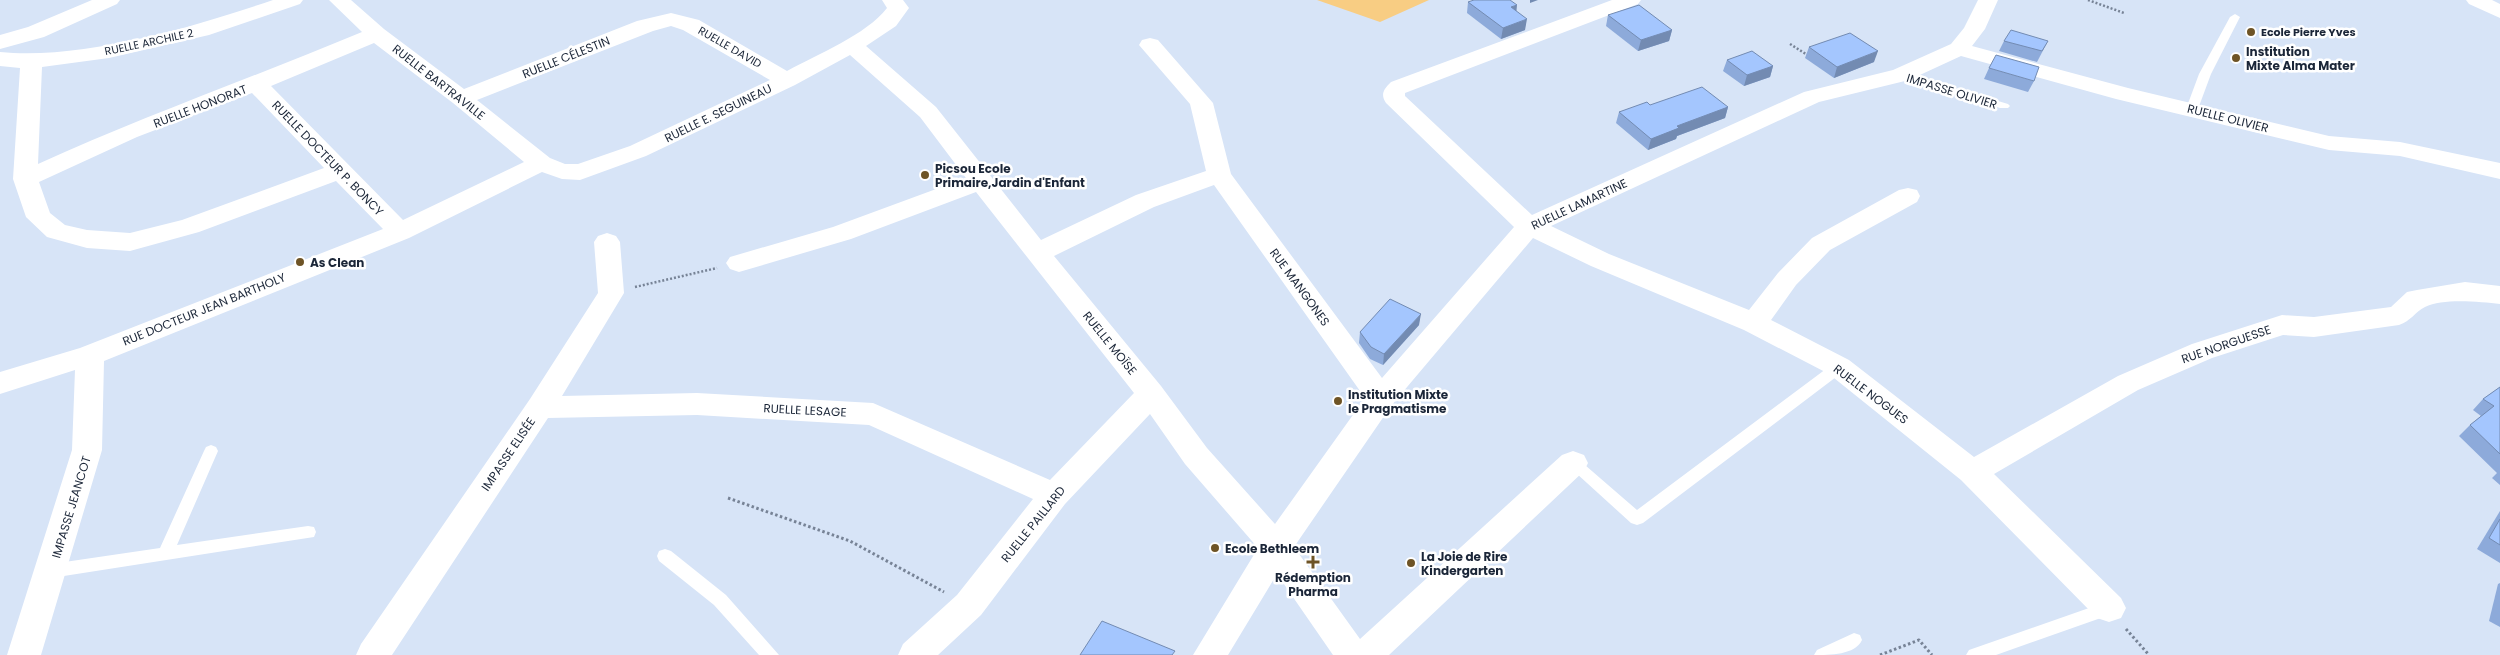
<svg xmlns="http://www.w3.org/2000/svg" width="2500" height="655" font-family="Poppins,sans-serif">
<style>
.green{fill:#f8cd83}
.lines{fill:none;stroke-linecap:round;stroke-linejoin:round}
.path-far1{stroke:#778396;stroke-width:2.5;stroke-dasharray:2 2;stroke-linecap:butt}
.path{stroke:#778396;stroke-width:3;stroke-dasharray:2.5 2.5;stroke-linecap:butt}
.service{fill:#fff;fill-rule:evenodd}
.minor{fill:#fff;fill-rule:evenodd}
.tertiary{fill:#fff;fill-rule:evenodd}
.wall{fill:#8daada}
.shaded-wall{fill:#738bb2}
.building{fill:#a4c6fe;stroke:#738bb2}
.poi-dot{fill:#6e5426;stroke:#fff;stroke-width:2}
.labels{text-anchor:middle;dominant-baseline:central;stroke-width:5;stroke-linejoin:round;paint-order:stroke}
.far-poi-label{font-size:11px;font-weight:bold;fill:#1b2638;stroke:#fff;text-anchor:start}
.far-street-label{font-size:11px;fill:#1b2638;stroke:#fff}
.poi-label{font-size:12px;font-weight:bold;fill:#1b2638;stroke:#fff;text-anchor:start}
.street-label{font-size:12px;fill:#1b2638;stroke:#fff}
</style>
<rect width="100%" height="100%" fill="#d7e4f7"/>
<polygon class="green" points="1317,0 1429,0 1380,22"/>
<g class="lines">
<g class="path-far1">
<polyline points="2088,0 2124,13"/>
<polyline points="1790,44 1809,56"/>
<polyline points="635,287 717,268"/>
</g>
<g class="path">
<polyline points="728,498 850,541 944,592"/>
<polyline points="2126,629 2149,655"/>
<polyline points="1880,655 1919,640 1932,655"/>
</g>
<g class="service">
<polygon points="2235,14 2240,17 2211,74 2198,109 2196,111 2188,111 2186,109 2199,74 2230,17"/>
<polygon points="1901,72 2008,104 2010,106 2008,108 2000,108 1897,77 1897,73"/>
<polygon points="1839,362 1844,363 1846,367 1844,371 1643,523 1637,525 1631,523 1565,463 1568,459 1578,459 1637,510 1834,363"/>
<polygon points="211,445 216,447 218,451 177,545 308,526 314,527 316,532 314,537 51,578 45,576 43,571 45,566 51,564 160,548 204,451 206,447"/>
<polygon points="665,549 671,551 726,595 779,655 759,655 714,605 659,561 657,556 659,551"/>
<polygon points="2109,601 2115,603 2117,608 2115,613 1996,655 1966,655 1969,650"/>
<path d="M1854,633l6,2 2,5c-7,15 -32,15 -48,15l3,-5z"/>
</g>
<g class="minor">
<polygon points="92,0 120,0 117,4 44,37 0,49 0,35 28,27"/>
<path d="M273,0h30l-3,4 -91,31 -100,23 -67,9 -4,97c106,-48 216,-87 324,-132l-33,-32h22l33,29 80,60 173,-68 34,-8 28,7 88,51c31,-17 79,-36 100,-63l-5,-8h21l6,8 -13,18 -30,20 70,61 105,133 95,-45 70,-24 -16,-67 -51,-59 3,-5 8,-2 8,2 55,63 18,71 151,204 132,-151 -128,-124c-6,-9 -2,-14 5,-21l221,-82h29l-3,4 -233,89v3l127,119 272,-123 89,-22 58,-26 13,-16 14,-28h20l-13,29 -13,17 156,42 201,48 71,6 100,21v16l-100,-23 -71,-6 -213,-51 -155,-43 -52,24 -90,22 -268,124 58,28 140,56 29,-37 34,-35 87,-48 9,-2 9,2 3,6 -3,6 -87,48 -34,35 -25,35 78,40 125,97 144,-81 74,-32 90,-29 32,2 77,-10 16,-15 10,-2 48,-8 35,4v18c-20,-2 -57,-6 -75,3 -10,5 -14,14 -26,18l-85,12 -31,-2 -71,23 -74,32 -144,84 127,124 5,10 -5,10 -12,4 -12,-4 -136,-138 -132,-106 -85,-44 -153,-64 -58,-28 -142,168 -97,141 66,92 202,-184 11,-4 11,4 4,8 -4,8 -195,184h-56l-56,-81 -49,81h-35l65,-107 -73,-84 -35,-50 -85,90 -84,111 -43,40h-40l5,-11 54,-49 76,-96 -164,-74 -172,-10 -149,3 -156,237h-36l5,-11 169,-245 68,-106 -4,-51 4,-6 9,-3 9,3 4,6 4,51 -62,103 135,-3 176,10 177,77 84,-87 -158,-201 -125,47 -112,33 -9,-3 -4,-6 4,-6 103,-30 133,-49 -46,-61 -70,-62 -55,30 -149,71 -66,24 -18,-1 -20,-7 -133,66 -305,123 -2,89 -61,205h-34l65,-205 3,-80 -75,24v-22l80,-24 303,-119 -47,-48 -137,51 -69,19 -43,-3 -40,-11 -21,-20 -13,-38 7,-111 -20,-2v-14c84,8 193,-25 273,-52zM671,26l12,4 87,50 -140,66 -52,18h-13l-15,-6 -73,-58 176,-69zM374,43l79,60 71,59 -121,58 -132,-134zM252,93l72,75 -142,52 -52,13 -43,-3 -22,-5 -15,-12 -11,-31 98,-45zM1214,185l151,213 -90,126 -68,-76 -46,-62 -107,-130 100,-49z"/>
</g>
<polygon class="tertiary" points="2466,0 2492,0 2500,4 2500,18 2469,4"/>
</g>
<g class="wall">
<polygon points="1468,2 1516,11 1525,30 1501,39 1467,13"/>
<polygon points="1608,15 1672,30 1669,41 1638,51 1606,26"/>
<polygon points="2004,41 2048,41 2037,62 1999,51"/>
<polygon points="1809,47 1874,62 1834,78 1805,58"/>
<polygon points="1727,60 1773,66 1770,77 1744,86 1723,71"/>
<polygon points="1989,68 2034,81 2028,92 1984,79"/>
<polygon points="1650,105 1728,107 1725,118 1677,136 1676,139 1648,150 1616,123 1619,112"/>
<polygon points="1419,325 1383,365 1370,359 1359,343 1360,332"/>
<polygon points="2500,387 2500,485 2492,478 2497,473 2459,436 2470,425 2481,416 2473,410 2483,399"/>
<polygon points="2500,511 2500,563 2477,549"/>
<polygon points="2500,583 2500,627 2489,621 2498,584"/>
</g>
<g class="shaded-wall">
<polygon points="1530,0 1538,0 1530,3"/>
<polygon points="1517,5 1516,16 1511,7"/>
<polygon points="1527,19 1525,30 1501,39 1503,28"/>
<polygon points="1672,30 1669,41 1638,51 1641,40"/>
<polygon points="1878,51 1874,62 1834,78 1837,67"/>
<polygon points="1773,66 1770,77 1744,86 1747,75"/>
<polygon points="1728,107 1725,118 1677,136 1676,139 1648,150 1651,139 1677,126"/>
<polygon points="1421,314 1419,325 1383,365 1384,354"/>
</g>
<g class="building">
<polygon points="1474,0 1510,0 1517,5 1511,7 1527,19 1503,28 1468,2"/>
<polygon points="1639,5 1672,30 1641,40 1608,15"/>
<polygon points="2011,30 2048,41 2042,51 2004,41"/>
<polygon points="1850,33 1878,51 1837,67 1809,47"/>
<polygon points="1752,51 1773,66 1747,75 1727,60"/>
<polygon points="1996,55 2039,67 2034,81 1989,68"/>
<polygon points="1702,87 1728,107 1677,126 1679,128 1651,139 1619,112 1647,102 1650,105"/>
<polygon points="1390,299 1421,314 1384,354 1371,347 1360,332"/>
<polygon points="2500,387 2500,454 2470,425 2494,406 2483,399"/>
<polygon points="2500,519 2500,545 2489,538"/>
<polygon points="1102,621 1175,651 1172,655 1080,655"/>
</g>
<g class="poi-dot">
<circle cx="2251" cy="32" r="5"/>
<circle cx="2236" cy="58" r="5"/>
<circle cx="925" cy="175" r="5"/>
<circle cx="300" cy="262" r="5"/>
<circle cx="1338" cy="401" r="5"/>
<circle cx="1215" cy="548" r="5"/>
<path d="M1310.5 554.5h5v5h5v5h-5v5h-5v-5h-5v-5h5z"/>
<circle cx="1411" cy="563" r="5"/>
</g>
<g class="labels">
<g class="far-poi-label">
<text x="2261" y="32">Ecole Pierre Yves</text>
</g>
<g class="far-street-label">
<text transform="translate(149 42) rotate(-12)">RUELLE ARCHILE 2</text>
<text transform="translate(730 47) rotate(30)">RUELLE DAVID</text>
</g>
<g class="poi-label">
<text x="2246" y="51">Institution<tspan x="2246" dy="14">Mixte Alma Mater</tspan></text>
<text x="935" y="168">Picsou Ecole<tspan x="935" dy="14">Primaire,Jardin d'Enfant</tspan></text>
<text x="310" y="262">As Clean</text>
<text x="1348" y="394">Institution Mixte<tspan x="1348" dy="14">le Pragmatisme</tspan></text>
<text x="1225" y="548">Ecole Bethleem</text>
<text x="1421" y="556">La Joie de Rire<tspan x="1421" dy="14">Kindergarten</tspan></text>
<text x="1313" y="577" text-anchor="middle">Rédemption<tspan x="1313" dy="14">Pharma</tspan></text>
</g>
<g class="street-label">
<text transform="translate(566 57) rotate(-22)">RUELLE CÉLESTIN</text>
<text transform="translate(439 82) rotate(38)">RUELLE BARTRAVILLE</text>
<text transform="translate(1952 91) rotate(17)">IMPASSE OLIVIER</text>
<text transform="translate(200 106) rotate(-21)">RUELLE HONORAT</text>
<text transform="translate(718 113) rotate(-26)">RUELLE E. SEGUINEAU</text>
<text transform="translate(2228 118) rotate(14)">RUELLE OLIVIER</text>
<text transform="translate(328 158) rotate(46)">RUELLE DOCTEUR P. BONCY</text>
<text transform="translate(1579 204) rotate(-25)">RUELLE LAMARTINE</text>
<text transform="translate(1300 287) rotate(54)">RUE MANGONES</text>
<text transform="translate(204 309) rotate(-22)">RUE DOCTEUR JEAN BARTHOLY</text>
<text transform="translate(1110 343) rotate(51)">RUELLE MOÏSE</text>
<text transform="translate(2226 344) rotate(-19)">RUE NORGUESSE</text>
<text transform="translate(1871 394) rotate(37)">RUELLE NOGUES</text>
<text transform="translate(805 410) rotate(3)">RUELLE LESAGE</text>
<text transform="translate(508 454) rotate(-56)">IMPASSE ELISÉE</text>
<text transform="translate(71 507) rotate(-73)">IMPASSE JEANCOT</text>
<text transform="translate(1033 524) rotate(-51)">RUELLE PAILLARD</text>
</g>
</g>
</svg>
